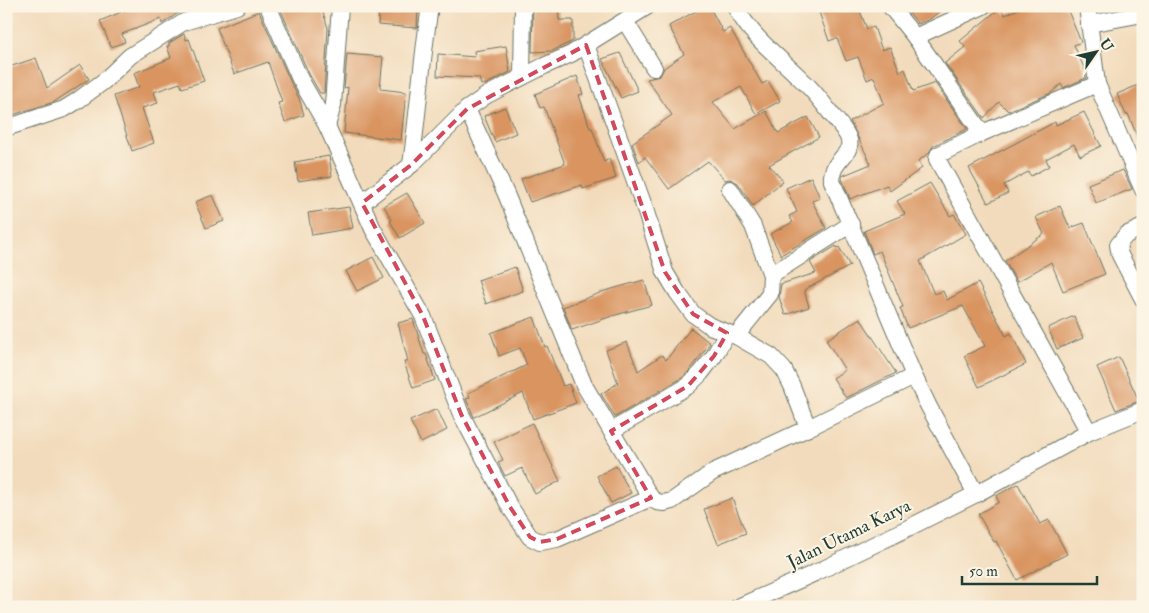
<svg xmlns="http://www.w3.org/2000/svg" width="1149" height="613" font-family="'IM FELL Double Pica',serif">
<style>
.building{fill:#d99460}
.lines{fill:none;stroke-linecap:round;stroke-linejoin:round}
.minor-casing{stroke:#697464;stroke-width:18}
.minor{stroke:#fff;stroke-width:16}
.marked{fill:none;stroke:#d1495b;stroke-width:4;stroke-dasharray:10 6;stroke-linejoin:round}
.labels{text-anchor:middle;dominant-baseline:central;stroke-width:4;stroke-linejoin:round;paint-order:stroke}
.street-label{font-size:18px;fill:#1f3d34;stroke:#fcf5e5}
</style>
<rect width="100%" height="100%" fill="#fcf5e5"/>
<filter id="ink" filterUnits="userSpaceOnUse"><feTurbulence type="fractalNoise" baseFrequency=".02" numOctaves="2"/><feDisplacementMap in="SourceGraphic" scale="10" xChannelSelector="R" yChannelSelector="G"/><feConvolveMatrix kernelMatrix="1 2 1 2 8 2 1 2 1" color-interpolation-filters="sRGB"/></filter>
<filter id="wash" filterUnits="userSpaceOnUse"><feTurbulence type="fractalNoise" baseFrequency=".0096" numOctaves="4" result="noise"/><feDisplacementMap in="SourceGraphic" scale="20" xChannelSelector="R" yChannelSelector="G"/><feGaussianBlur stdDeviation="1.12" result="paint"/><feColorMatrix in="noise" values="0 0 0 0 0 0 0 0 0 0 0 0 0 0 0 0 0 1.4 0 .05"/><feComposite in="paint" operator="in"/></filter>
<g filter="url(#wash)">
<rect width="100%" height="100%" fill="#f2dbbc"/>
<g id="blocks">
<g class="building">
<polygon points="125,6 191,6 191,7 178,13 162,24 161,19 122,34 125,42 111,47 100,21 126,10"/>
<polygon points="279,6 321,6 328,28 324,93 320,93 309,74"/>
<polygon points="379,6 418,6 417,28 378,25"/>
<polygon points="533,6 558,6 559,20 573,20 573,41 552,51 532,52"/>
<polygon points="705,6 709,6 723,32 730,28 762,84 768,81 780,101 756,114 741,87 713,102 735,129 766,111 778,133 808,117 819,137 769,165 783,181 753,206 738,183 730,179 725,180 708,161 669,189 645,157 639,162 632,143 672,115 647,79 660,76 664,68 684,54 669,26"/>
<polygon points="817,6 858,6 867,29 874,27 882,50 890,47 900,72 905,69 913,91 935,83 967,129 933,146 928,154 918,161 922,168 890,191 887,185 850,199 842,179 842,176 871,164 850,121 884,103 874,77 867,80 858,57 846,61 837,38 829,41"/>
<polygon points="904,6 946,6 930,19 918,24"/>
<polygon points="1025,6 1066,6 1081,42 1074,45 1085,70 1086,78 1063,88 1061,84 1051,93 1008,111 999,102 984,118 945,63 965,47 960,41 1000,8 1005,15"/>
<polygon points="259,11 291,83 299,98 304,115 285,122 278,103 282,102 268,62 234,74 217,28"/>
<polygon points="184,34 186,40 189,39 204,81 182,88 180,83 154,92 158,103 142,108 154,143 132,151 114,96 139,87 134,73 171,58 167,46 169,46 169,43"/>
<polygon points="506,46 510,72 486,84 481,85 479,78 437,76 438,54 475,57 474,51"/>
<polygon points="620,53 638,91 621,98 602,59"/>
<polygon points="347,54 383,57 380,89 406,92 401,140 344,133 348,87 344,88"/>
<polygon points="36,58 47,88 80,65 89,79 54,102 6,117 6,68"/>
<polygon points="577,76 583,94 579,95 590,128 592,128 604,162 609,159 616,178 583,189 582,185 530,202 521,179 565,164 544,107 540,108 535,94"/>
<polygon points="1143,83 1143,150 1128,114 1126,115 1117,94"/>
<polygon points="505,107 516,133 495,142 484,116"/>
<polygon points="1084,112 1101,146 1080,156 1074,144 1046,159 1049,166 1031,176 1028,172 1004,185 1008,193 988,203 969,168 1055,122 1056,125"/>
<polygon points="329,156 332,176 298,181 295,162"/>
<polygon points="1123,170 1132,189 1096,203 1088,184"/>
<polygon points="811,177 820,198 812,201 826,228 781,255 770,234 793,222 789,216 797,212 786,188"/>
<polygon points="930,183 950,216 954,214 966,234 920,261 934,294 943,291 947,300 978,283 1006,336 1011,333 1026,364 979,387 964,356 985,346 963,306 908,328 900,308 903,307 880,251 873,254 864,231 905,214 897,201"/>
<polygon points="407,193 425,223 400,238 390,221 392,220 384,206"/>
<polygon points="213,195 224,221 206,228 195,202"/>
<polygon points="1060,206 1070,228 1084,223 1105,274 1063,291 1051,262 1017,282 1005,261 1044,234 1036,217"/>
<polygon points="349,207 353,228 312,235 308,213"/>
<polygon points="836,246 837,248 839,247 850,266 804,290 809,307 785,315 779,297 781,284 816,273 810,262"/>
<polygon points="373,257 384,278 357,291 346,271"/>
<polygon points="515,267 523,291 486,304 478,280"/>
<polygon points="644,280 652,305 612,316 572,330 563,307 605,291"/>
<polygon points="1074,316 1083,338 1057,349 1048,328"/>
<polygon points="534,317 545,347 547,346 563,386 569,384 576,403 533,419 523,393 474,417 466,399 470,397 468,393 527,365 520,348 499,356 491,333"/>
<polygon points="860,318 896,373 846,398 833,378 845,370 826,340"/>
<polygon points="413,319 424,354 426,354 435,380 413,388 404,362 408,361 398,323"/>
<polygon points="691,328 710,343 691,369 682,378 615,417 601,394 618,383 606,350 627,342 638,371 662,355 666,360"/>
<polygon points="1119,357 1139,401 1116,410 1097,367"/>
<polygon points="437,409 447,430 421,443 410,421"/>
<polygon points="532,423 560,481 535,494 522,468 505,476 498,462 503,460 494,442"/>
<polygon points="616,466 631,493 611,503 597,476"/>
<polygon points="1018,484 1040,524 1049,520 1067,554 1017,580 996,541 994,542 978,514 999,502 996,496"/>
<polygon points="732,498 746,533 718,544 704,509"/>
</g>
</g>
</g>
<g filter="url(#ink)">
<use href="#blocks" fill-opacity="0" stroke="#697464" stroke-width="1"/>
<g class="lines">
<g class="minor-casing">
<g id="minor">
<polyline points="268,6 300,79 327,126 373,229 423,316 461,414 510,507 530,537 540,542 557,539 651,498"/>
<path d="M735,6c16,31 43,50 67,74 11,10 21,23 30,35 6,7 15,17 17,25 4,15 -19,21 -17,41l82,195 15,31 47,87"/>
<polyline points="890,6 915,37 982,133"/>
<polyline points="1087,6 1097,84 1143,190"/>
<polyline points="625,21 654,68"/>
<polyline points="1089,24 1143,14"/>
<polyline points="915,37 983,6"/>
<polyline points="586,45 644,206 665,272 677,292 693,314 710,326 736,336 771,356 784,370 792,386 808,428"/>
<polyline points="522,77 523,6"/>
<polyline points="467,109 506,194 584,385 651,498 657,502 664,503 672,501 713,472 808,428 914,376"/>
<polyline points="327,126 333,105 340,6"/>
<polyline points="6,128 64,109 77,101 104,81 130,56 184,22 237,6"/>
<path d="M411,165c7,-53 11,-106 19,-159"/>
<polyline points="730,189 753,226 771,275 770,294 736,336"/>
<polyline points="362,203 411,165 467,109 487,95 544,66 571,54 648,6"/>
<polyline points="1143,227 1126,235 1118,245 1120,255 1143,299"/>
<polyline points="771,275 851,224"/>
<polyline points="611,431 688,386 701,373 714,356 727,333"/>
<polyline points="1089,432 937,159 938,155 982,133 1097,84"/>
<polyline points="738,607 815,573 900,532 976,494 1089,432 1143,410"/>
</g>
</g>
<use href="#minor" class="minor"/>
</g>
</g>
<path class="marked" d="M586,45l79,227 28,42 34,19 -13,23 -26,30 -77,45 40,67 -94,41 -17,3 -10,-5 -20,-30 -49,-93 -38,-98 -61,-113 49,-38 56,-56z"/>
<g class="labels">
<g class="street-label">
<text transform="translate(849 534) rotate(-26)">Jalan Utama Karya</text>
</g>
</g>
<rect width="1149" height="613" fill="none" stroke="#fcf5e5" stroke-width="25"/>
<g transform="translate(1096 52) rotate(56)" stroke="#fcf5e5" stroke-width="4" paint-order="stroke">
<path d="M0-4L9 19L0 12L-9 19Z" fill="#1f3d34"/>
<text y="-8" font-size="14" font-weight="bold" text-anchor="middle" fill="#1f3d34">U</text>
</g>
<path d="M962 576v8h135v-8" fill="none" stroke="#1f3d34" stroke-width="2.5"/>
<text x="969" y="576" font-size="15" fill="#1f3d34" stroke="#fcf5e5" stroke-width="4" paint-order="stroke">50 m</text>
</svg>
